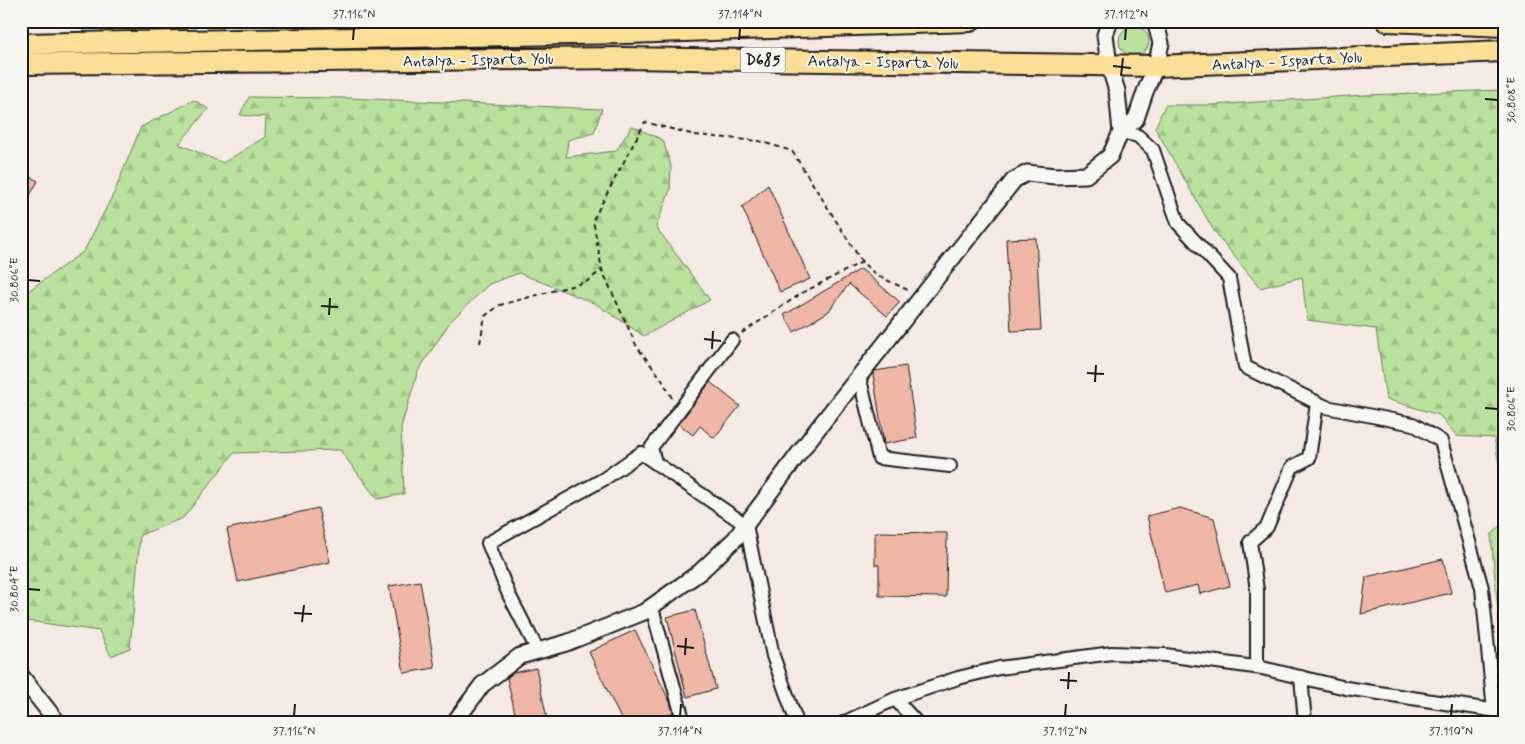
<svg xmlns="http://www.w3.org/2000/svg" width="1525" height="744" font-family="Mynerve,sans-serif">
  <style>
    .grass { fill: #b9e09c; stroke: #6a7e5c }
    .forest { fill: url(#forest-firs); stroke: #6a7e5c }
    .building { fill: #efb6a5; stroke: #1c1c1c }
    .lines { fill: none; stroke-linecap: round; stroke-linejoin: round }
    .minor-casing { stroke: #1c1c1c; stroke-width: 16 }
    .tertiary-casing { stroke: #1c1c1c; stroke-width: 19 }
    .trunk-casing { stroke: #1c1c1c; stroke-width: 24 }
    .path { stroke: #1c1c1c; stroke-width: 2; stroke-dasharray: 5 4; stroke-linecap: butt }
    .minor { stroke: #f6f6f2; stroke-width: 12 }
    .tertiary { stroke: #f6f6f2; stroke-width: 15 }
    .trunk { stroke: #fcde96; stroke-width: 20 }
    .ticks { fill: none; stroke: #1c1c1c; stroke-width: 2 }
    .labels { text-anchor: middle; stroke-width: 4; stroke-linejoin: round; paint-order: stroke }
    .shield { fill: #f6f6f2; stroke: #5d5d5c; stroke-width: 1 }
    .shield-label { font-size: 15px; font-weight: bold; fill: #1c1c1c }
    .street-label { font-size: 16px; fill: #1c1c1c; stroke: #f6f6f2 }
    .neatline { fill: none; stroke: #1c1c1c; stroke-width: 2 }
    .ticks-label { font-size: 12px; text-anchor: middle; fill: #1c1c1c }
  </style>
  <defs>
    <pattern id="forest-firs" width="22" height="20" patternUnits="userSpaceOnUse" patternTransform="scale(1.25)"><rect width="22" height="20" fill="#b9e09c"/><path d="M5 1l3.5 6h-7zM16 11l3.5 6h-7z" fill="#9ec086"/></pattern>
  </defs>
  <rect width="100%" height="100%" fill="#f5e9e3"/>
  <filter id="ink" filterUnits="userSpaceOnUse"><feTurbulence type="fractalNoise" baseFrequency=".02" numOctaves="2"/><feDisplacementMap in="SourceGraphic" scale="10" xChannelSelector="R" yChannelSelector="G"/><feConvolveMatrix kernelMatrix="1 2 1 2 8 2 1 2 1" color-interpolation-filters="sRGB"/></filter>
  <g filter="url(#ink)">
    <path class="grass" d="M1119 41a15 15 0 1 1 30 0a15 15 0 1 1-30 0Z"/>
    <path class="forest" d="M1504,90V489L1494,438L1457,436L1439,415L1386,399L1376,329L1307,320L1302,277L1260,288L1214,231L1155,128L1165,105H1212L1365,95Z
      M249,97L348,98L602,109L594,133L568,140L566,157L616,151L632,126L663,140L671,166L670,190L656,227L710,300L644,336L596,304L519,273L489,284L450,322L418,371L401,427L404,494L377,499L340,450L234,453L183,518L140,535L130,648L111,656L99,631L21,620V334L28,329L24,294L84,251L114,193L141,127L194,100L208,109L179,144L223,163L265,137L266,117L240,115Z
      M1504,523V678L1491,535Z"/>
    <path class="building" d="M21,172L38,181L21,211Z
      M768,185L810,279L780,292L742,207Z
      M1036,238L1041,330L1011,331L1006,239Z
      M861,269L900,302L887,316L849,284L828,312L794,332L784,315Z
      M906,366L917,438L884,444L873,374L875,371Z
      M710,382L740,406L714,438L700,426L693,435L679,424Z
      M318,508L330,562L238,582L227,529Z
      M1180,508L1214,518L1230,586L1200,594L1198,585L1165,593L1147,516Z
      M875,532L947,533L946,597L879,596V565H875Z
      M1443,559L1451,593L1361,614L1366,577Z
      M420,581L435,668L404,673L389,586Z
      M695,610L716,689L687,697L667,617Z
      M635,630L670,702L673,712L651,723H623L589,652Z
      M536,668L548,723H517L507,678L513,673Z"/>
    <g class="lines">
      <defs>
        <path id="minor" d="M104,21H133
          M461,21L482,36
          M1121,132L1138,136L1153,150L1178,223L1229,278L1245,367L1326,407L1413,424L1441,441L1482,588L1494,711
          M859,376L879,458L950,466
          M655,462L651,448L732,340
          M652,608L684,723
          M538,651L509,595L488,543L604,479L641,453L746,525L773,656L797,723
          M1257,667V590L1250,542L1267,527L1292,467L1309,458L1317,403
          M1301,677L1305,723
          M895,699L917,723
          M843,723L895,699L958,678L999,668L1112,653L1165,655L1262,668L1346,688L1504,712"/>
        <path id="tertiary" d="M1110,21L1105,35L1109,65L1117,91L1121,132L1136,119L1145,92L1156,66L1161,43L1155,21
          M21,676L58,723
          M454,723L482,685L520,656L566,643L644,612L700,572L735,539L815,432L1014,180L1027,173L1055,176L1086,175L1110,156L1121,132"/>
        <path id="trunk" d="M1387,21L1504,26
          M21,44L627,33L970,21
          M21,64L624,58L1156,66L1504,51"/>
      </defs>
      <use href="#minor" class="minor-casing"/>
      <use href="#tertiary" class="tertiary-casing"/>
      <use href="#trunk" class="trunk-casing"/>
      <path class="path" d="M742,333L802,293L862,262
        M480,343L485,316L500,305L586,282L602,270
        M672,398L661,378L637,347L602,270L593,220L645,122L695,135L759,141L792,151L862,262L876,275L910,291"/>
      <use href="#minor" class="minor"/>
      <use href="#tertiary" class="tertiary"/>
      <use href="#trunk" class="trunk"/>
    </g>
  </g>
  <path class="ticks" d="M353,40L354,28M739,40L740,28M1125,40L1126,28M1113,66L1131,68M1121,76L1123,58M1485,99L1498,100M28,280L40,281M321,306L338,307M329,315L330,298M704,339L721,341M712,349L713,331M1087,373L1104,374M1095,382L1096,365M1485,408L1498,409M28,589L40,590M294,613L312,614M302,622L304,605M677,646L694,648M685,655L686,638M1060,680L1077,681M1068,689L1069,672M294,716L295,704M680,716L681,704M1065,716L1066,704M1451,716L1452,704"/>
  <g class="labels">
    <rect class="shield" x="740.5" y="47.5" width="45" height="25" rx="4"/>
    <g class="shield-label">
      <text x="763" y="65">D685</text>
    </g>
    <g class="street-label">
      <text transform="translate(478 59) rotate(-1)" y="6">Antalya - Isparta Yolu</text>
      <text transform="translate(1287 60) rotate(-3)" y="6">Antalya - Isparta Yolu</text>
      <text transform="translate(883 61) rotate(1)" y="6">Antalya - Isparta Yolu</text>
    </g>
  </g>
  <rect width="1525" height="744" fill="none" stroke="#f6f6f2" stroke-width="55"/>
  <rect x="28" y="28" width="1470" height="688" class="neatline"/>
  <g class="ticks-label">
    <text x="354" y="18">37.116°N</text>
    <text x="740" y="18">37.114°N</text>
    <text x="1126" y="18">37.112°N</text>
    <text transform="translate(1511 100) rotate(-90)" y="4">30.808°E</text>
    <text transform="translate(14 280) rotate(-90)" y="4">30.806°E</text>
    <text transform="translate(1511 409) rotate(-90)" y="4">30.806°E</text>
    <text transform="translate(14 589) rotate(-90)" y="4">30.804°E</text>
    <text x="294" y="735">37.116°N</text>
    <text x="680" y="735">37.114°N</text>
    <text x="1065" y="735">37.112°N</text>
    <text x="1451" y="735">37.110°N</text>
  </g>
</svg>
